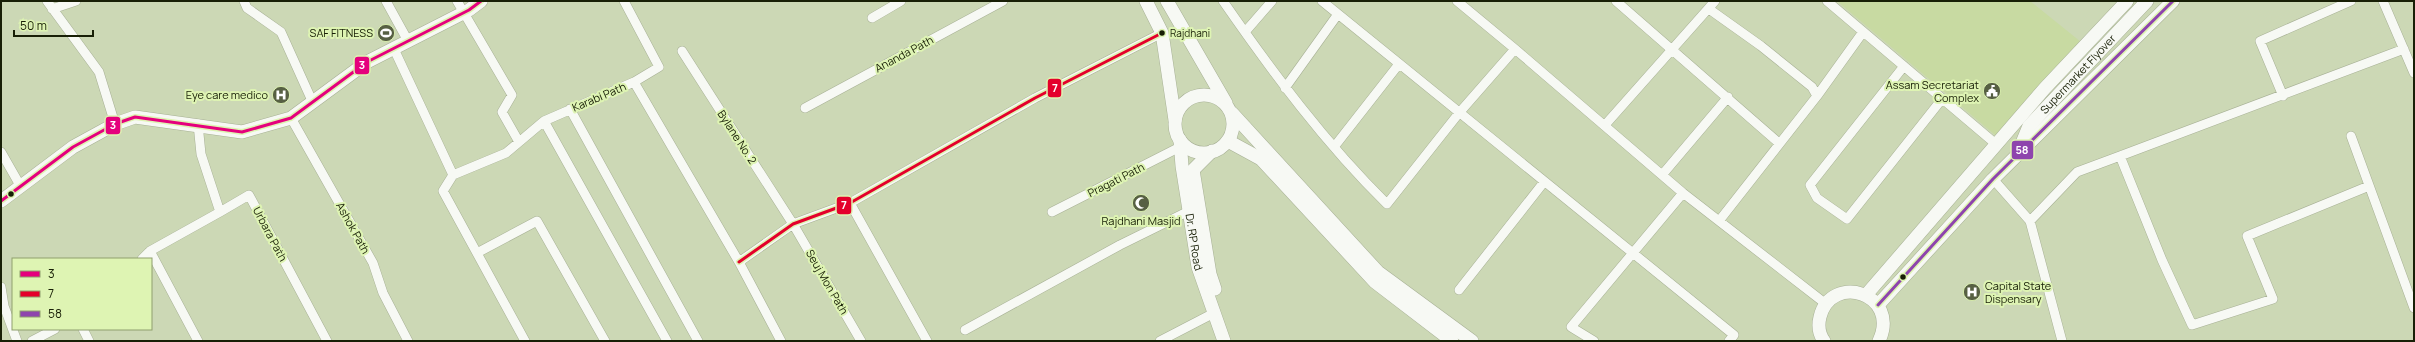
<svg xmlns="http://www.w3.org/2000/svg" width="2415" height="342" font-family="Manrope,sans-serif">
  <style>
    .built { fill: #c8daa2 }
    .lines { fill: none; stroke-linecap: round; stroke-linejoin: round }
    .street-casing { stroke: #a7b095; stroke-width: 10 }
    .secondary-casing { stroke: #a7b095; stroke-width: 14 }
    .street { stroke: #f7f9f4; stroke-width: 9 }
    .secondary { stroke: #f7f9f4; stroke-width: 13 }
    .bus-1-casing { stroke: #def4b3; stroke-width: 6 }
    .bus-2-casing { stroke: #def4b3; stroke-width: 6 }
    .bus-3-casing { stroke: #def4b3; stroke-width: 6 }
    .bus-1 { stroke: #e5007d; stroke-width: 3 }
    .bus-2 { stroke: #e4002b; stroke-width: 3 }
    .bus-3 { stroke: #8e44ad; stroke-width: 3 }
    .bus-dot { fill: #181f06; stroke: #def4b3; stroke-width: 1.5 }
    .labels { text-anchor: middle; stroke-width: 4; stroke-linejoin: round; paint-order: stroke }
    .bus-label { font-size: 10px; fill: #181f06; stroke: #def4b3; text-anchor: start }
    .poi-label { font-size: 11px; fill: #181f06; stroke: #def4b3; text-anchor: end }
    .street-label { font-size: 11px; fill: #181f06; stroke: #def4b3 }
    .line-badge { stroke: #def4b3; stroke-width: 1.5 }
    .badge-label { font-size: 11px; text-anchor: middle; font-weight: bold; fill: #fff }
  </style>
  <rect width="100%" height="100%" fill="#ccd8b5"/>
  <path class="built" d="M1837,1H2030L2081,42L2001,140Z"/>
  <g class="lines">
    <defs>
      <path id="street" d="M47,1L99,72L115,124
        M244,1L247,8L281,32L313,103
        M386,1L408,41
        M457,1L512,95L502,112L519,142
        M624,1L659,67L634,82
        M1223,1C1273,73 1325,143 1387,204L1459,113L1515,49L1683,193L1826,304
        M1322,1L1734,335L1729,341
        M1457,1L1515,49
        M1616,1L1779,143
        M1827,1L1997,145
        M2383,1L2414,73
        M52,9L76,1
        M1709,9L1761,46L1812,87L1817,96
        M872,18L901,1
        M1245,32L1272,1
        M394,49L453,175L443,191L525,341
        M682,51L793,224L861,341
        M1904,66L1810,185L1817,198L1847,219L1942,99
        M1285,88L1338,14
        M2283,96L2260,41L2351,1
        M805,108L1003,1
        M570,109L698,341
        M291,118L373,263L383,293L408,341
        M198,124L201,154L220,212L249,195L327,341
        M1605,125L1715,1
        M2351,136L2414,308
        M1334,147L1399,64
        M1,152L21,187
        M2120,156L2404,49
        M453,175L506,153L544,121
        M1662,175L1728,97
        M1993,179L2030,221L2077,172L2120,156L2162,260L2192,325L2273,299L2247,236L2369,186
        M850,203L927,341
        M1052,212L1180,147
        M1719,221L1817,96L1863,32
        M2030,221L2062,341
        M477,253L537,221L605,341
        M142,259L150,251
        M739,262L793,224L850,203L1035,98L1162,33
        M1,287L4,306L17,341
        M1459,290L1544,182
        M83,329L89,341
        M965,330L1120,245L1189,211
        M32,341L55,329
        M198,341L150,251L220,212
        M667,341L544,121L634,82L739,262L781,341
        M1160,341L1214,313
        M1594,341L1571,327L1683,193"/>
      <g id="secondary">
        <path d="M1146,1L1162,33L1175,120"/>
        <path d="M1167,1L1226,103"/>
        <circle cx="1204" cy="124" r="29"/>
        <path d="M1232,113L1378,272L1472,341"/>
        <path id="s1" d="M1180,140L1182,166L1198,267L1224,341"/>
        <path d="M1228,141L1261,159L1375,282L1452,341"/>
        <path id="s2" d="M2020,148L2029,126L2147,1"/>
        <path d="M1212,151L1193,170L1210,274L1215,289"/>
        <path d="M1,201L73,147L115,124L135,117L242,132L291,118L367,62L469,10L481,1"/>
        <path d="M1866,295L2045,88L2127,1"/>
        <path d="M1878,305L1993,179L2173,1"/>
        <path d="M1824,341C1819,334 1818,325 1820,317C1831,272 1901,293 1879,341"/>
      </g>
    </defs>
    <use href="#street" class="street-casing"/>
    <use href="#secondary" class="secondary-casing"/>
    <use href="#street" class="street"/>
    <use href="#secondary" class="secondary"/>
    <defs>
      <path id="bus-1" d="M1,201L73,147L115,124L135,117L242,132L291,118L367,62L469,10L481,1"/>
      <path id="bus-2" d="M739,262L793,224L850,203L1035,98L1162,33"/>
      <path id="bus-3" d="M1878,305L1993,179L2173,1"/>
    </defs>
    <use href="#bus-1" class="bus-1-casing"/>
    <use href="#bus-2" class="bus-2-casing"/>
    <use href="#bus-3" class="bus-3-casing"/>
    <use href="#bus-1" class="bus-1"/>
    <use href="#bus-2" class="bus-2"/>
    <use href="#bus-3" class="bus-3"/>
  </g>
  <defs>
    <symbol id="stadium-disc" viewBox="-11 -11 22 22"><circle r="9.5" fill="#576043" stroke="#def4b3"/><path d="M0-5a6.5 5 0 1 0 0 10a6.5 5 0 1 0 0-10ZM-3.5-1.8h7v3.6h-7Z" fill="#fff"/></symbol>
    <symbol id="civic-disc" viewBox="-11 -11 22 22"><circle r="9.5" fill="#576043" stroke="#def4b3"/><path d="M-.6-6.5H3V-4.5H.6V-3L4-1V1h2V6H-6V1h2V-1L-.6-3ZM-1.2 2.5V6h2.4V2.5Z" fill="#fff"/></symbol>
    <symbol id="hospital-disc" viewBox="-11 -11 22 22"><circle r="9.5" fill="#576043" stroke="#def4b3"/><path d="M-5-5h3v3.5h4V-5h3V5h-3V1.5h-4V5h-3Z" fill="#fff"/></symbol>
    <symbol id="mosque-disc" viewBox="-11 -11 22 22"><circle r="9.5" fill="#576043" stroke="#def4b3"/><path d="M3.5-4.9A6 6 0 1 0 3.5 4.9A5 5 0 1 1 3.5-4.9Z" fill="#fff"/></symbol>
  </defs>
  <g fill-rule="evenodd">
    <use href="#stadium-disc" x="376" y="23" width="20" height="20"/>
    <use href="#civic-disc" x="1982" y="81" width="20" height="20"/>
    <use href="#hospital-disc" x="271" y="85" width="20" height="20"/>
    <use href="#mosque-disc" x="1131" y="193" width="20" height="20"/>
    <use href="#hospital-disc" x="1962" y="282" width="20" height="20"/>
  </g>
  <g class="bus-dot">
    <circle cx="1162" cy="33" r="3.5"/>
    <circle cx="11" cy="194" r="3.5"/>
    <circle cx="1903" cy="277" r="3.5"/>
  </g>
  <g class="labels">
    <g class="bus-label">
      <text x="1170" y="37">Rajdhani</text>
    </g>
    <g class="poi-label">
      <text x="373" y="37">SAF FITNESS</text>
      <text x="1979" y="89">Assam Secretariat<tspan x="1979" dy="13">Complex</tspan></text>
      <text x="268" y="99">Eye care medico</text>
      <text x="1141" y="225" text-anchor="middle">Rajdhani Masjid</text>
      <text x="1985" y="290" text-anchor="start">Capital State<tspan x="1985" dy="13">Dispensary</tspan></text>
    </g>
    <g class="street-label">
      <text transform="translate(904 54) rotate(-28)" y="4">Ananda Path</text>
      <text dy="4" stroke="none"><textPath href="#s2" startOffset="95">Supermarket Flyover</textPath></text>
      <text transform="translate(599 97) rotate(-23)" y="4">Karabi Path</text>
      <text transform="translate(737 137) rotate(57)" y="4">Bylane No. 2</text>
      <text transform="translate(1116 180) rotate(-27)" y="4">Pragati Path</text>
      <text transform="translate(353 228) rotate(61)" y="4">Ashok Path</text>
      <text transform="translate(270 234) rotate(62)" y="4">Urbara Path</text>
      <text dy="4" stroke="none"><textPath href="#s1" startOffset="103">Dr. RP Road</textPath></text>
      <text transform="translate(827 282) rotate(60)" y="4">Seuj Mon Path</text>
    </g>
  </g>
  <g class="line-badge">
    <rect x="354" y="56" width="16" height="19" rx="4" fill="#e5007d"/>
    <rect x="1047" y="78" width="15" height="20" rx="4" fill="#e4002b"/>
    <rect x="105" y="116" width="16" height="19" rx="4" fill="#e5007d"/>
    <rect x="2011" y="140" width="23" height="20" rx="4" fill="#8e44ad"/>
    <rect x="836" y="196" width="16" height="19" rx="4" fill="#e4002b"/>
  </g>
  <g class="badge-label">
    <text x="362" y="69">3</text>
    <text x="1055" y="92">7</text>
    <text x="113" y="129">3</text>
    <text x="2022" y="154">58</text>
    <text x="844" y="209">7</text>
  </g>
  <rect width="2415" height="342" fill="none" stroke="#181f06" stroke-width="4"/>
  <rect x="12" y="258" width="140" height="72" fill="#def4b3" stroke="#8f9f6e"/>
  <rect x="20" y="271" width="20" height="6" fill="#e5007d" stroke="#8f9f6e"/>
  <text x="48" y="278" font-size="12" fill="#181f06">3</text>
  <rect x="20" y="291" width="20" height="6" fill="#e4002b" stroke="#8f9f6e"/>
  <text x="48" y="298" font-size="12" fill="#181f06">7</text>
  <rect x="20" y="311" width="20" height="6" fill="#8e44ad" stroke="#8f9f6e"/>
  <text x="48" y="318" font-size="12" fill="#181f06">58</text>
  <path d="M14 30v6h79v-6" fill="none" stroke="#181f06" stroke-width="2"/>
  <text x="20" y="30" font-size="12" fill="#181f06" stroke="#def4b3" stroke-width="3" paint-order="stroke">50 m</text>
</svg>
